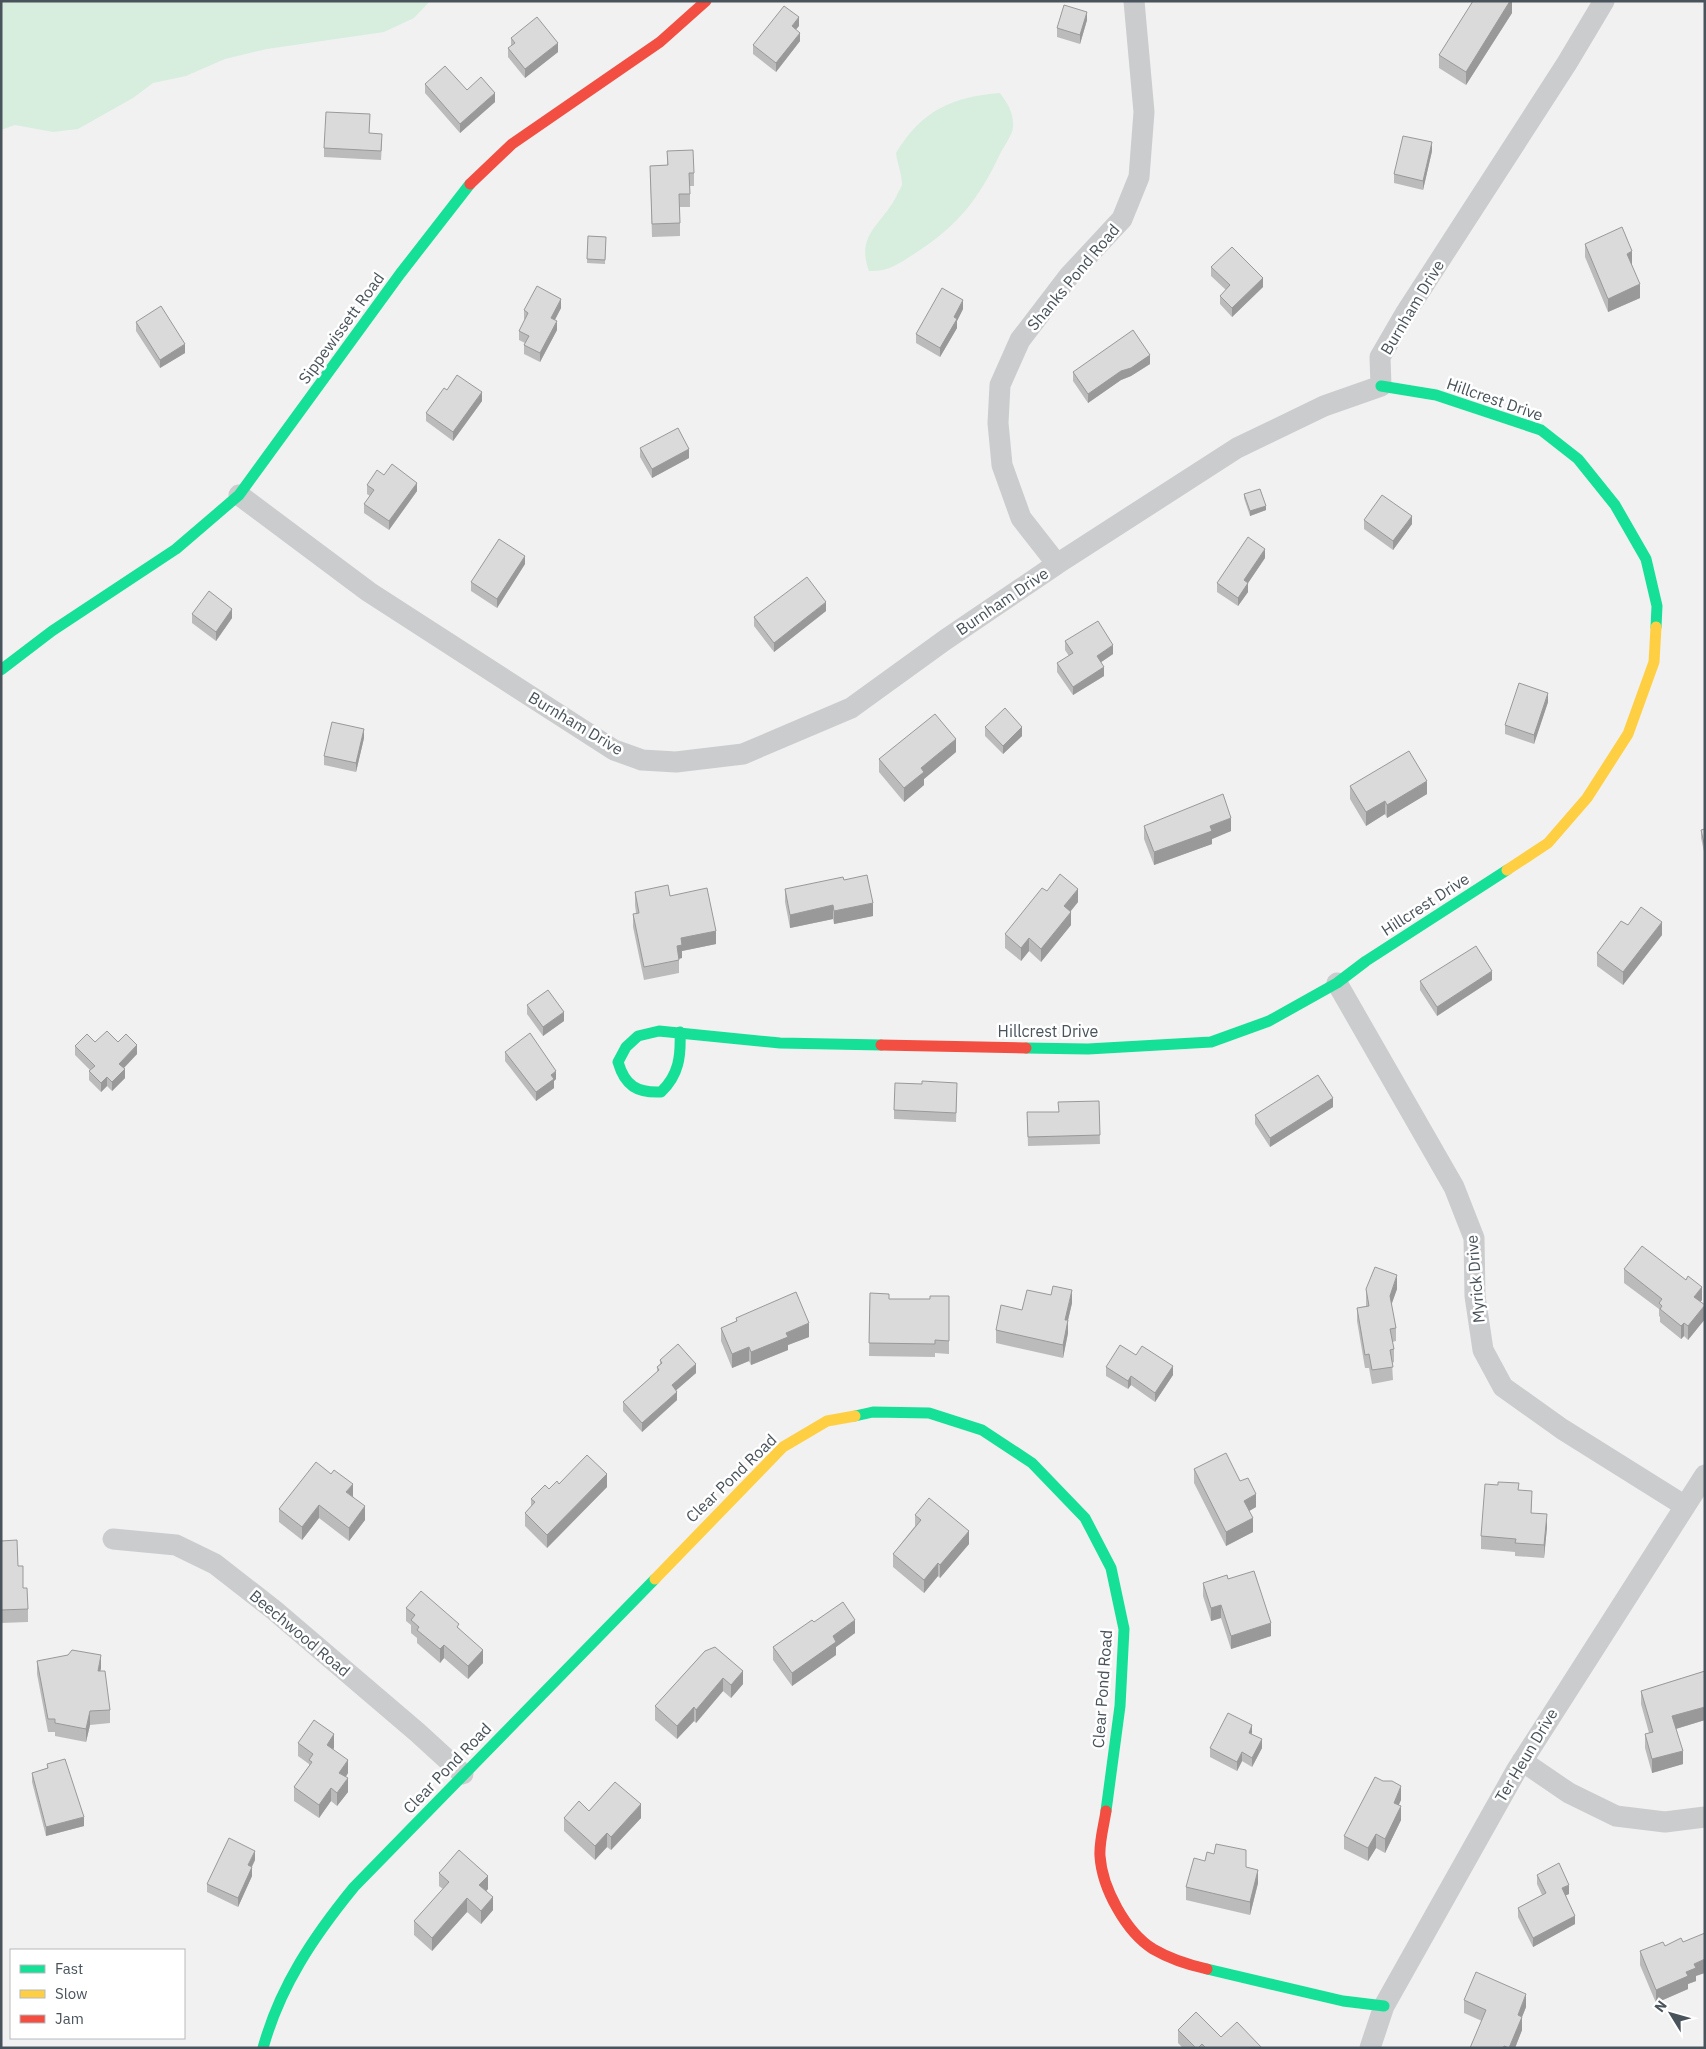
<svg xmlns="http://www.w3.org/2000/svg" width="1706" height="2049" font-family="'IBM Plex Sans',sans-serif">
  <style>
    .green { fill: #d7eedf }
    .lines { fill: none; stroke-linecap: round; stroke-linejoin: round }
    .street { stroke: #cbccce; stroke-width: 21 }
    .fast { stroke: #16e098; stroke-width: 11 }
    .slow { stroke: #ffcf43; stroke-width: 11 }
    .jam { stroke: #f24e42; stroke-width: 11 }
    .wall { fill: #bbbbbc }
    .shaded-wall { fill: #999 }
    .building { fill: #dadadb; stroke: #999 }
    .labels { text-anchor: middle; stroke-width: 5; stroke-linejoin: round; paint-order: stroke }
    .street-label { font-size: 16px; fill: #49535b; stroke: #fff }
  </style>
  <rect width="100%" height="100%" fill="#f1f1f1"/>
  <path class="green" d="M1,1H430L414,18L384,32L267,49L225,59L186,76L153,83L133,98L78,129L53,132L15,125L1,130Z
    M1000,93C1008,104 1014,113 1013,128C1012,135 1005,145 1001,152C979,199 958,226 914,254C898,264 888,272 869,271C855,234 883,224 897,195C898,192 902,187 902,184C902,175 897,162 896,153C922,110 952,97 1000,93Z"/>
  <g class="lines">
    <path class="street" d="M239,495L369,592L614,750L642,760L676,762L743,754L851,708L945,640L1057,564L1237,448L1324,406L1381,386L1380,357L1405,314L1567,63L1604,1
      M1057,564L1021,518L1002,465L998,423L1000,385L1020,340L1069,276L1122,219L1139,177L1144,112L1134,1
      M1337,983L1454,1187L1474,1238L1475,1296L1483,1350L1503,1387L1562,1429L1685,1506
      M113,1539L176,1545L215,1564L274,1610L417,1732L463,1774
      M1522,1761L1569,1793L1616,1816L1665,1822L1705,1817
      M1370,2048L1384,2006L1516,1771L1705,1475"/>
    <path class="fast" d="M1381,386L1436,395L1541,430L1578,459L1615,505L1646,559L1657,606L1656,627
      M1,670L52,631L176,549L239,495L400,274L470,184
      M680,1032C681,1056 679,1075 661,1092C637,1093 625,1086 618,1062L626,1047L638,1036L659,1031L780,1043L881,1045
      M1026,1048L1088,1049L1211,1042L1269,1021L1337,983L1366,961L1507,870
      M855,1416L873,1412L929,1413L982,1430L1032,1463L1085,1518L1111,1568L1124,1629L1120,1706L1106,1811
      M1207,1969L1343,2001L1384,2006
      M263,2048C280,1986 314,1936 354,1887L655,1579"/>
    <path class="slow" d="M1507,870L1548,843L1587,798L1628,734L1654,662L1656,627
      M655,1579L783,1447L827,1421L855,1416"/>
    <path class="jam" d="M470,184L512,144L660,42L706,1
      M881,1045L1026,1048
      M1106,1811C1104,1825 1099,1842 1100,1856C1102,1888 1126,1932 1153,1949C1170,1959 1189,1965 1207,1969"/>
  </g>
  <path class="wall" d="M1512,1V13L1466,85L1439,68V55Z
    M1087,20L1080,44L1057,37V28Z
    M799,26L796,29L800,41L776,72L753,54V45Z
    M511,38L558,52L525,78L508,57V48L511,46Z
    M425,84L467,90L495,102L460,133L425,93Z
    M382,143L381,160L324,157V148Z
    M667,151L694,173V186H690V207H680V236L652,237L650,166L667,165Z
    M1432,151L1423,190L1394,183V174Z
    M588,236L606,237L605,264L587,263Z
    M1585,244L1632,264V265L1640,298L1608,312L1585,257Z
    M1211,267L1263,287L1232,317L1220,304V296L1226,290L1211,276Z
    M561,308L555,320L557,330L540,362L524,354V345L525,343L519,340V331L525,320L524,319V310Z
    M963,309L957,321V328L940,357L916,343V334Z
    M136,322L185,353L160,368L136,331Z
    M1150,364L1131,376L1121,380L1088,403L1073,381V372Z
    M447,390L482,401L453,441L426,421V413Z
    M640,448L689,458L652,478L640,457Z
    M384,475L417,491L389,530L364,513V504L370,496L367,494V485Z
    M1244,494L1266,510L1250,516L1244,498Z
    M1364,520L1412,524L1393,550L1364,529Z
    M1265,558L1248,583V592L1238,606L1217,592V583Z
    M525,564L497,608L471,591V582Z
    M826,611L774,652L754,626V617Z
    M192,614L232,618L216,641L192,623Z
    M1065,641L1113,654L1101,662L1104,676L1073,695L1057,672V663L1069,656L1065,650Z
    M1548,702L1534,744L1505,734V725Z
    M985,727L1022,736L1003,754L985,736Z
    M364,738L356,772L324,765V756Z
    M956,752L924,779V785L904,802L879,772V759Z
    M1350,786L1427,794L1387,818L1385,814L1366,826L1350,799Z
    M1144,826L1231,831L1212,839V844L1154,865L1144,839Z
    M1705,829V856L1701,838V830Z
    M844,880L873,916L834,924L833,919L790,928L785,902V889Z
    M1047,891L1078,902L1071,911V925L1041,962L1029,951L1021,961L1005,948V934Z
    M635,892L670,896L716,944L682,951V958L679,959V973L644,980L633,927V914L636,913L635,905Z
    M1628,925L1662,935L1623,985L1597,966V953Z
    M1492,980L1437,1016L1420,990V981Z
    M527,1005L564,1021L543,1036L527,1014Z
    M95,1042H118L137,1054L124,1068L125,1078L112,1091L107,1086L101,1092L89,1080V1071L90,1070L75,1055V1046Z
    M505,1052L556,1079L554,1081V1088L536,1101L505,1061Z
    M922,1084L957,1092L956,1122L894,1119V1110Z
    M1099,1101L1100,1144L1028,1146L1027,1112H1058Z
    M1333,1107L1270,1147L1255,1124V1115Z
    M1624,1269L1702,1300L1700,1302L1705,1319L1688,1340L1684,1336L1681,1339L1660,1322V1317L1659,1316V1309L1624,1283Z
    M1366,1289H1397L1391,1304L1396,1328V1341L1392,1342L1394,1349V1362L1392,1363L1393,1380L1372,1384L1369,1368H1365L1357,1321V1308L1366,1306Z
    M870,1293L889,1299H930L949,1296V1354L935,1353V1357L869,1356Z
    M1072,1303L1068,1320V1333L1063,1358L996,1343V1330L1022,1310Z
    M736,1318L809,1337L788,1345V1350L751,1365L749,1361L732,1368L721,1341V1328L736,1321Z
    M1136,1355L1173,1375L1155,1402L1131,1385L1128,1389L1106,1376V1367Z
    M660,1360L696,1373L676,1390L677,1400L642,1432L623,1411V1402L657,1372V1367L660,1364Z
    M1194,1469L1240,1481L1256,1507L1249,1511L1253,1532L1226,1546L1194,1483Z
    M559,1484L607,1487L547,1548L525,1526V1513L531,1506V1499Z
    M1519,1490L1532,1504L1531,1513L1547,1527L1544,1558L1515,1556V1552L1481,1549V1536Z
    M353,1496L365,1520L349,1541L319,1518L302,1540L279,1522V1509Z
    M915,1515L969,1544L940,1578L938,1576L924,1593L893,1567V1554L915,1526Z
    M1,1541L18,1566L23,1588L28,1609V1622L1,1623Z
    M1228,1579L1271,1636L1231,1649L1221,1618L1211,1621L1203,1596V1583Z
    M406,1608L459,1628L483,1663L468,1679L444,1658L440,1663L417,1643V1638L411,1633V1625L406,1621Z
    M814,1622L855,1633L836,1647V1655L792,1686L773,1660V1647Z
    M705,1651L743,1684L731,1698L723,1691L696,1723L694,1721L677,1739L655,1720V1706Z
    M37,1661L101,1668L100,1671L110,1710V1723L90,1725L86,1742L55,1736V1732H48L37,1674Z
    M1705,1671V1720L1676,1729L1683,1764L1652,1773L1645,1748V1734L1649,1733L1641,1704V1691Z
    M1252,1734L1262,1748L1252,1767L1242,1761L1237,1771L1210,1757V1748Z
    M298,1743L334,1748L333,1749L348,1773L346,1777L348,1792L337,1806L331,1801L319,1818L294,1801V1787L309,1766V1764L298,1756Z
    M47,1764L84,1826L46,1836L32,1782V1773L47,1768Z
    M1401,1800L1398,1805L1401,1820L1385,1853L1376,1848L1368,1861L1344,1849V1836Z
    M589,1811L641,1818L611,1850L607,1847L595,1860L564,1831V1818Z
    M255,1860L252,1867V1876L238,1907L207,1892V1884Z
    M1205,1861L1246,1867L1258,1883L1250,1915L1186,1900V1887Z
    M439,1873L488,1889L486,1891L493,1910L481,1924L467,1912L432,1951L414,1935V1921L443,1889L439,1886Z
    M1537,1875L1569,1894L1566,1895L1575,1924L1533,1947L1518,1917V1908L1542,1895L1537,1884Z
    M1665,1946L1696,1976V1981L1688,1984V1989L1656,2003L1640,1965V1951Z
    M1464,2000L1526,2007L1522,2017V2030L1515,2048H1470L1482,2021L1464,2013Z
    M1178,2030L1262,2048H1183L1178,2043Z"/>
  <path class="shaded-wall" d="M1510,1H1512V13L1466,85V72Z
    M1087,12V20L1080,44V35Z
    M799,17V26L792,34V26Z
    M800,33V41L776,72V63Z
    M558,43V52L525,78V69Z
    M495,93V102L460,133V124Z
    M1432,142V151L1423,190V181Z
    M1632,251V264L1627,267V254Z
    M1263,278V287L1232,317V308Z
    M1640,284V298L1608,312V299Z
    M561,299V308L551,327V318Z
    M963,300V309L957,321V328L940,357V348L954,317Z
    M557,321V330L540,362V353Z
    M185,344V353L160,368V360Z
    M1150,355V364L1131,376L1121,380L1088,403V394L1121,371Z
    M482,392V401L453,441V432Z
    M689,449V458L652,478V469Z
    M417,483V491L389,530V521Z
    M1266,506V510L1250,516V511Z
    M1412,516V524L1393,550V541Z
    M1265,549V558L1244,589V580Z
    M525,556V564L497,608V599Z
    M1248,583V592L1238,606V598Z
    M826,602V611L774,652V643Z
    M232,609V618L216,641V632Z
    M1113,645V654L1097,665V656Z
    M1104,667V676L1073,695V687Z
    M1548,693V702L1534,744V735Z
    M1022,727V736L1003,754V746Z
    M364,729V738L356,772V763Z
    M956,739V752L924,779V785L904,802V788L921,768Z
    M1427,781V794L1387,818V805Z
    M1385,801V814L1366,826V812Z
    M1231,818V831L1212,839V844L1154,865V852L1210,826Z
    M1078,889V902L1064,919V906Z
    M873,903V916L834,924V911Z
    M833,905V919L790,928V915Z
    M1071,912V925L1041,962V949Z
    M1662,922V935L1623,985V972Z
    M716,931V944L682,951V958L677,959V946L681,938Z
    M1029,938V951L1021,961V948Z
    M1492,971V980L1437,1016V1007Z
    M564,1012V1021L543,1036V1027Z
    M137,1045V1054L119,1073V1064Z
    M125,1069V1078L112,1091V1082Z
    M556,1071V1079L554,1081V1088L536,1101V1092L551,1075Z
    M107,1077V1086L101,1092V1083Z
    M1333,1098V1107L1270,1147V1138Z
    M1397,1275V1289L1390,1309V1296Z
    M1702,1287V1300L1694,1310V1297Z
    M1072,1290V1303L1065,1333V1320Z
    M1705,1305V1319L1688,1340V1326Z
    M1068,1320V1333L1063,1358V1345Z
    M809,1323V1337L788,1345V1350L751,1365V1352L786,1333Z
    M1684,1323V1336L1681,1339V1326Z
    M749,1347V1361L732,1368V1354Z
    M696,1364V1373L672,1394V1385Z
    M1173,1366V1375L1155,1402V1393Z
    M1131,1376V1385L1128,1389V1381Z
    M677,1392V1400L642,1432V1423Z
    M607,1474V1487L547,1548V1535Z
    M353,1484V1497L346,1492Z
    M1256,1494V1507L1244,1514V1501Z
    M319,1505V1518L302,1540V1527Z
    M365,1506V1520L349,1541V1528Z
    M1547,1514V1527L1544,1558V1545Z
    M1253,1518V1532L1226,1546V1532Z
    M969,1531V1544L940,1578V1565Z
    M938,1563V1576L924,1593V1580Z
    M1221,1605V1618L1211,1621V1608Z
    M855,1620V1633L836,1647V1655L792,1686V1673L833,1636Z
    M1271,1623V1636L1231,1649V1636Z
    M444,1645V1658L440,1663V1649Z
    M483,1650V1663L468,1679V1666Z
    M101,1655V1668L98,1684V1671Z
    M743,1671V1684L731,1698V1685Z
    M723,1678V1691L696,1723V1710Z
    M694,1707V1721L677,1739V1726Z
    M1705,1707V1720L1672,1730V1716Z
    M90,1711V1725L86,1742V1729Z
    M1252,1725V1734L1249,1733Z
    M334,1734V1748L327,1758V1745Z
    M1262,1739V1748L1252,1767V1758Z
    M1683,1751V1764L1652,1773V1759Z
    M1242,1752V1761L1237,1771V1762Z
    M348,1760V1773L339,1786V1773Z
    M348,1778V1792L337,1806V1793Z
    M1401,1786V1800L1394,1816V1803Z
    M331,1788V1801L319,1818V1805Z
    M641,1804V1818L611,1850V1837Z
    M1401,1806V1820L1385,1853V1839Z
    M84,1817V1826L46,1836V1827Z
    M607,1833V1847L595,1860V1846Z
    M1376,1834V1848L1368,1861V1848Z
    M255,1851V1860L248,1874V1865Z
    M252,1867V1876L238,1907V1898Z
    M1258,1870V1883L1250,1915V1902Z
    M488,1876V1889L479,1898V1885Z
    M1569,1885V1894L1562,1897V1888Z
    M493,1897V1910L481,1924V1911Z
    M467,1898V1912L432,1951V1938Z
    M1575,1916V1924L1533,1947V1938Z
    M1705,1959V1973L1696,1976V1981L1688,1984V1989L1656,2003V1990L1686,1972L1694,1964Z
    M1526,1994V2007L1522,2017V2030L1515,2048H1509L1518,2015Z"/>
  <path class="building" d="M1473,1H1510L1466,72L1439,55Z
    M1064,5L1087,12L1080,35L1057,28Z
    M784,6L799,17L792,26L800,33L776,63L753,45Z
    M537,17L558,43L525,69L508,48L515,43L511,38Z
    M445,66L467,90L481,77L495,93L460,124L425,84Z
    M326,112L370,114L369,133L382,134L381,151L324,148Z
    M1403,136L1432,142L1423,181L1394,174Z
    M693,150L694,173H689L690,194H679L680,223L652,224L650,166L668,165L667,151Z
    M1622,227L1632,251L1627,254L1640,284L1608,299L1585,244Z
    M588,236L606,237L605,260L587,259Z
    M1232,247L1263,278L1232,308L1220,296L1230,285L1211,267Z
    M537,286L561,299L551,318L557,321L540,353L524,345L529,336L519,331L528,313L524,310Z
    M942,288L963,300L954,317L957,319L940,348L916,334Z
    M161,306L185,344L160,360L136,322Z
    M1133,330L1150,355L1131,368L1121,371L1088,394L1073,372Z
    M457,375L482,392L453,432L426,413L444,388L447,390Z
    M678,428L689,449L652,469L640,448Z
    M392,464L417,483L389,521L364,504L374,490L367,485L377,470L384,475Z
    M1260,489L1266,506L1250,511L1244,494Z
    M1382,495L1412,516L1393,541L1364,520Z
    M1248,537L1265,549L1244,580L1248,583L1238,598L1217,583Z
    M499,539L525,556L497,599L471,582Z
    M807,577L826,602L774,643L754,617Z
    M209,591L232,609L216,632L192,614Z
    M1098,621L1113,645L1097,656L1104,667L1073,687L1057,663L1073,653L1065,641Z
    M1519,683L1548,693L1534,735L1505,725Z
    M1005,708L1022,727L1003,746L985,727Z
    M935,714L956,739L921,768L924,772L904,788L879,759Z
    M332,722L364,729L356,763L324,756Z
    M1409,751L1427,781L1387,805L1385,801L1366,812L1350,786Z
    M1223,794L1231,818L1210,826L1212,831L1154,852L1144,826Z
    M1705,829V847L1701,830Z
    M1060,874L1078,889L1064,906L1071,912L1041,949L1029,938L1021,948L1005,934L1042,888L1047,891Z
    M867,875L873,903L834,911L833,905L790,915L785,889L843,877L844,880Z
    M668,885L670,896L707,888L716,931L681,938L682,945L677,946L679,960L644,967L633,914L639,913L635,892Z
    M1641,907L1662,922L1623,972L1597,953L1621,921L1628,925Z
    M1476,946L1492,971L1437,1007L1420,981Z
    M548,990L564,1012L543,1027L527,1005Z
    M107,1031L118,1042L126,1034L137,1045L119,1064L125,1069L112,1082L107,1077L101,1083L89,1071L95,1066L75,1046L87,1034L95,1042Z
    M530,1033L556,1071L551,1075L554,1079L536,1092L505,1052Z
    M1318,1075L1333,1098L1270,1138L1255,1115Z
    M922,1081L957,1083L956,1113L894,1110L895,1083L922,1084Z
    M1099,1101L1100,1135L1028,1137L1027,1112H1059L1058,1102Z
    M1642,1246L1686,1280L1688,1276L1702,1287L1694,1297L1705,1305L1688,1326L1684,1323L1681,1326L1660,1309L1662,1306L1659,1303L1662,1299L1624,1269Z
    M1375,1267L1397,1275L1390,1296L1396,1328L1390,1329L1394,1349L1390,1350L1393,1367L1372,1370L1369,1354L1365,1355L1357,1308L1369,1306L1366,1289Z
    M1053,1286L1072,1290L1065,1320H1068L1063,1345L996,1330L1001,1305L1022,1310L1027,1290L1051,1295Z
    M796,1292L809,1323L786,1333L788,1337L751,1352L749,1347L732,1354L721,1328L737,1321L736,1318Z
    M870,1293L889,1294V1299H930V1296H949V1341L935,1340V1344L869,1343Z
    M678,1344L696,1364L672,1385L677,1392L642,1423L623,1402L659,1370L657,1367L662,1363L660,1360Z
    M1120,1345L1136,1355L1142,1346L1173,1366L1155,1393L1131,1376L1128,1381L1106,1367Z
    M1226,1453L1240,1481L1248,1478L1256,1494L1244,1501L1253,1518L1226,1532L1194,1469Z
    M587,1455L607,1474L547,1535L525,1513L535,1502L531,1499L545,1485L549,1489L557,1481L559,1484Z
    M316,1462L331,1474L334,1470L353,1484L346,1492L365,1506L349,1528L319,1505L302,1527L279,1509Z
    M1498,1482L1519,1483L1518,1490L1532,1491L1531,1513L1547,1514L1544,1545L1515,1543L1516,1539L1481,1536L1485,1484L1498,1485Z
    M929,1498L969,1531L940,1565L938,1563L924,1580L893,1554L921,1520L915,1515Z
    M17,1540L18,1566H23V1588H27L28,1609L1,1610V1541Z
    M1254,1571L1271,1623L1231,1636L1221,1605L1211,1608L1203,1583L1227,1575L1228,1579Z
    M421,1591L459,1624L457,1627L483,1650L468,1666L444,1645L440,1649L417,1630L419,1627L411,1620L415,1615L406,1608Z
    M843,1602L855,1620L833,1636L836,1642L792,1673L773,1647L812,1620L814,1622Z
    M715,1647L743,1671L731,1685L723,1678L696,1710L694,1707L677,1726L655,1706L705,1651Z
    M72,1650L101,1655L98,1671H105L110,1710L90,1711L86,1729L55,1723V1719H48L37,1661L68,1655Z
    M1705,1671V1707L1672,1716L1683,1751L1652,1759L1645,1734L1653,1732L1641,1691Z
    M1228,1713L1252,1725L1249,1733L1262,1739L1252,1758L1242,1752L1237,1762L1210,1748Z
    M314,1720L334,1734L327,1745L348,1760L339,1773L348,1778L337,1793L331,1788L319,1805L294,1787L312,1762L309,1760L313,1754L298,1743Z
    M65,1759L84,1817L46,1827L32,1773L48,1768L47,1764Z
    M1375,1777L1383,1781H1392L1401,1786L1394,1803L1401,1806L1385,1839L1376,1834L1368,1848L1344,1836Z
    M615,1782L641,1804L611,1837L607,1833L595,1846L564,1818L579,1801L589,1811Z
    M229,1838L255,1851L248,1865L252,1867L238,1898L207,1884Z
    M1216,1844L1246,1850V1867L1258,1870L1250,1902L1186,1887L1194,1858L1205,1861L1207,1852L1214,1854Z
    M459,1850L488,1876L479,1885L493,1897L481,1911L467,1898L432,1938L414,1921L449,1882L439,1873Z
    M1559,1863L1569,1885L1562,1888L1575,1916L1533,1938L1518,1908L1546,1893L1537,1875Z
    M1705,1933V1959L1694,1964L1696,1968L1686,1972L1688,1976L1656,1990L1640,1951L1663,1942L1665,1946L1681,1938L1683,1942Z
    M1476,1972L1526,1994L1518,2015L1522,2017L1509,2048L1504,2046L1503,2048H1470L1486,2010L1464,2000Z
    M1196,2012L1221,2037L1237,2022L1262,2048H1206L1202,2044L1198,2048H1196L1178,2030Z"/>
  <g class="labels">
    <g class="street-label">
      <text transform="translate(1073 277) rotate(-50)" y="6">Shanks Pond Road</text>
      <text transform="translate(1412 307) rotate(-59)" y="6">Burnham Drive</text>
      <text transform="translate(341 328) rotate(-54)" y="6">Sippewissett Road</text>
      <text transform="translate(1495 399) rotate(19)" y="6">Hillcrest Drive</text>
      <text transform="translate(1002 601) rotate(-34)" y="6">Burnham Drive</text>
      <text transform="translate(576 723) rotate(31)" y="6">Burnham Drive</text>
      <text transform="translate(1425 904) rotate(-33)" y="6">Hillcrest Drive</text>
      <text x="1048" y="1037">Hillcrest Drive</text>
      <text transform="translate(1475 1279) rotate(-95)" y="6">Myrick Drive</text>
      <text transform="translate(731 1478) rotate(-44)" y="6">Clear Pond Road</text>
      <text transform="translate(300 1633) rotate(40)" y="6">Beechwood Road</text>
      <text transform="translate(1102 1689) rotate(-86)" y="6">Clear Pond Road</text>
      <text transform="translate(1526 1755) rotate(-59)" y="6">Ter Heun Drive</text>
      <text transform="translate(447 1768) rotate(-46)" y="6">Clear Pond Road</text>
    </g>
  </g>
  <rect width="1706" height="2049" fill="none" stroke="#49535b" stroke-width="5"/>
  <rect x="10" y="1949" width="175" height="90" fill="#ffffff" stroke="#b6babd"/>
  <rect x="20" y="1965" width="25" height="8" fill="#16e098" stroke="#b6babd"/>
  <text x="55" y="1974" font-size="15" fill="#49535b">Fast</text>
  <rect x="20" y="1990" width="25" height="8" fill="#ffcf43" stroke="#b6babd"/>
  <text x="55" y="1999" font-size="15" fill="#49535b">Slow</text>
  <rect x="20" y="2015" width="25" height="8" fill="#f24e42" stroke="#b6babd"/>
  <text x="55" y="2024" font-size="15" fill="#49535b">Jam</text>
  <g transform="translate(1671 2014) rotate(307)" stroke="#ffffff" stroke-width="4" paint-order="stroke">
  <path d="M0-4L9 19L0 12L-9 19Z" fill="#49535b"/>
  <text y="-8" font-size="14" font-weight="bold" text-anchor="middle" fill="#49535b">N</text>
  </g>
</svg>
